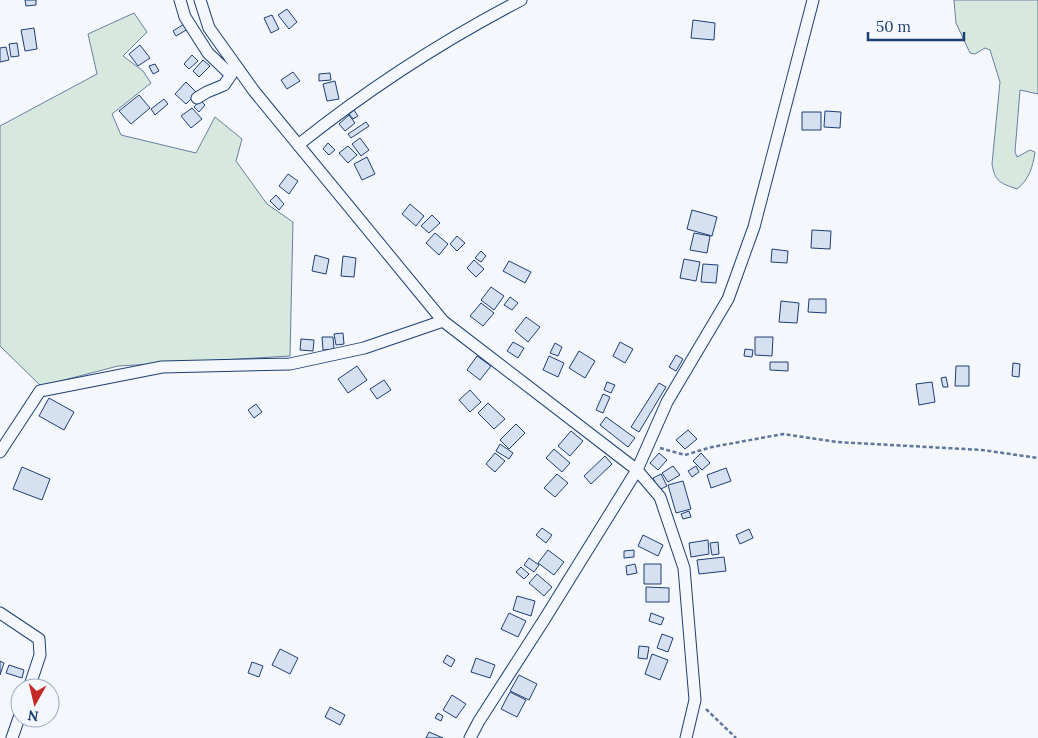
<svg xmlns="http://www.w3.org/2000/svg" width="1038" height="738" font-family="Lora,serif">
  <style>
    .green { fill: #d7e8df; stroke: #687fa3 }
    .building { fill: #d5e0f0; stroke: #1d3f73 }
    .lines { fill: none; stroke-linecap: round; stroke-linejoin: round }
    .minor-casing { stroke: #1d3f73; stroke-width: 13 }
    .path { stroke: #5e769c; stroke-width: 2.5; stroke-dasharray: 4 2.5; stroke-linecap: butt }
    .minor { stroke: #f4f7fb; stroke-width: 11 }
  </style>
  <rect width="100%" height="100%" fill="#f4f7fb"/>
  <path class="green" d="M954,0H1038V94L1020,90L1015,152L1017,157L1030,150L1035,152C1033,166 1029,180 1017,189C1000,183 995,182 992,164L1000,82L990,50L985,48L975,54L970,53L956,23Z
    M134,13L147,32L123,56L143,71L151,83L112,114L121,135L196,153L215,117L242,139L236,161L267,204L293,222L290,356L118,366L41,386L0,346V126L97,74L88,34Z"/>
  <path class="building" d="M25,0H36V5L26,6Z
    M287,9L297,22L289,29L278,15Z
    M272,15L279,29L271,33L264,18Z
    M693,20L715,23L714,40L691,38Z
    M184,24L188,29L176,36L173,31Z
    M34,28L37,49L25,51L21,30Z
    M17,43L19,56L11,57L9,44Z
    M140,45L150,58L138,66L129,54Z
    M6,47L9,60L0,62V48Z
    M192,55L198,61L189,69L184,64Z
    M203,60L210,66L199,77L193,71Z
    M155,64L159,71L153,74L149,66Z
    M293,72L300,81L287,89L281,80Z
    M330,73L331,80L319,81V74Z
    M335,81L339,99L327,101L323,84Z
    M186,82L197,93L186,104L175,94Z
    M139,95L150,108L131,124L119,111Z
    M164,99L168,104L155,115L151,109Z
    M200,100L205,105L199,112L194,107Z
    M192,108L202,119L191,128L181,116Z
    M354,110L358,116L353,119L349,114Z
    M825,111L841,112L840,128L824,127Z
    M802,112H821V130H802Z
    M349,115L355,123L345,131L339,124Z
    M366,122L369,126L351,138L348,134Z
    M360,138L369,150L361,156L352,144Z
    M328,143L335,150L329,155L323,149Z
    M348,146L357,155L348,163L339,153Z
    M367,157L375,174L362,180L354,164Z
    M288,174L298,181L289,194L279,186Z
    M276,195L284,204L279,210L270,201Z
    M410,204L424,216L416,226L402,214Z
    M692,210L717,217L712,236L687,229Z
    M432,215L440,223L429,233L421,226Z
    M812,230L831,231L830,249L811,248Z
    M435,233L448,244L439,255L426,243Z
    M694,233L710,236L707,253L690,250Z
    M457,236L465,243L457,251L450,244Z
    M772,249L788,251L787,263L771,262Z
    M481,251L486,256L481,262L475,258Z
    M315,255L329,259L326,274L312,271Z
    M343,256L356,258L354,277L341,276Z
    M684,259L700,262L696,281L680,278Z
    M474,260L484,269L476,277L467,268Z
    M509,261L531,272L525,283L503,271Z
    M703,264L718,265L716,283L701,282Z
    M491,287L504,296L494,310L481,300Z
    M510,297L518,303L512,310L504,305Z
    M809,299H826V313L808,312Z
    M781,301L799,303L797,323L779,322Z
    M481,303L494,313L483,326L470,316Z
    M526,317L540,327L528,342L515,331Z
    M343,333L344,344L336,345L334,334Z
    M322,337H333L334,349L323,350Z
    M755,337H773L772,356L755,355Z
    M301,339L314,340L313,351L300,350Z
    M513,342L524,348L518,358L507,351Z
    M620,342L633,349L625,363L613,356Z
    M555,343L562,347L558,356L550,353Z
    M745,349L753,350L752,357L744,356Z
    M579,351L595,361L585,378L569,368Z
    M676,355L683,359L676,371L669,367Z
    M477,356L491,366L480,380L467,370Z
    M549,356L564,363L558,377L543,370Z
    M770,362H788V371L770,370Z
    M1013,363L1020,364L1019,377L1012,376Z
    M357,366L367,380L348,393L338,379Z
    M956,366H969V386H955Z
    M946,377L948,387H943L941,378Z
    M384,380L391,390L377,399L370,389Z
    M607,382L615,385L611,393L604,390Z
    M932,382L935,402L919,405L916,384Z
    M659,383L666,387L639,432L631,427Z
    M470,390L481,402L470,412L459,400Z
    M603,394L610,397L603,413L596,410Z
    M49,398L74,412L64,430L39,416Z
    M488,403L505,419L494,429L478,413Z
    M256,404L262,412L254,418L248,410Z
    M606,417L635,438L628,447L600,425Z
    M516,424L525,433L509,449L500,440Z
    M688,430L697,439L685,449L676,440Z
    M571,431L583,441L570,456L558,446Z
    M500,444L513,453L509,459L496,451Z
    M554,449L570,463L562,472L546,458Z
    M495,453L505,461L495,472L486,464Z
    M659,453L667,460L658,470L650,463Z
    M701,453L710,463L702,470L693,461Z
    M605,456L612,464L591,484L584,476Z
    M673,466L680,475L668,482L662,473Z
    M696,466L699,472L692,477L688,471Z
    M22,467L50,479L42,500L13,489Z
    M726,468L731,481L711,488L707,475Z
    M557,474L568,483L555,497L544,488Z
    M661,474L667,486L659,490L653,478Z
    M683,481L691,509L676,513L668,485Z
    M689,511L691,517L683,519L681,514Z
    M542,528L552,535L546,543L536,535Z
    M749,529L753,538L740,544L736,535Z
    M643,535L663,545L658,556L638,546Z
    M708,540L709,554L691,557L689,543Z
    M718,542L719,554L712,555L710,543Z
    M548,550L564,562L554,575L538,563Z
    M634,550V557L624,558V551Z
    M724,557L726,571L699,574L697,560Z
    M529,558L539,565L534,572L524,565Z
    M635,564L637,573L627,575L626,566Z
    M644,564H661V584H644Z
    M521,567L529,574L524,579L516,572Z
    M537,574L552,587L544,596L529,583Z
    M646,587L669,588V602H646Z
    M517,596L535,601L531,616L513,610Z
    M509,613L526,621L518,637L501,629Z
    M651,613L664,618L661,625L649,621Z
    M662,634L673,638L668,652L657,648Z
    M639,646L649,647L647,659L638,658Z
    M280,649L298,658L290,674L272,665Z
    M652,654L668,660L660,680L645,674Z
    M447,655L455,660L451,667L443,662Z
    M476,658L495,665L490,678L471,672Z
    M0,661L4,663L0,675Z
    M252,662L263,666L259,677L248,673Z
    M9,665L24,670L22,678L6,673Z
    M519,675L537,684L529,700L510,691Z
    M510,692L526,700L517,717L501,709Z
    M452,695L466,704L456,718L443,710Z
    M330,707L345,715L340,725L325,717Z
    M438,713L443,716L441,721L435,718Z
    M429,732L443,738H426Z"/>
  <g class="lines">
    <defs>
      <path id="minor" d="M180,0L185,17L208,53L231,75L224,85L207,92L197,98
        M200,0L209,28L254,91L443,321L637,470L660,497L684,568L695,700L686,738
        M298,145C367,90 442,41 521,0
        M0,452L40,391L162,367L290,364L364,348L443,321
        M0,613L39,639L40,655L29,688
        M12,738L20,715
        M470,738L479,721L544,620L637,470L667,402L728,299L754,227L813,0"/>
    </defs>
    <use href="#minor" class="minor-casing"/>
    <path class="path" d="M660,448L685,455L712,447L783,434L837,442L982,450L1038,458
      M706,709L736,738"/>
    <use href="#minor" class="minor"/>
  </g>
  <g transform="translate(35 703) rotate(188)"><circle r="24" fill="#f4f7fb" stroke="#9eadc5"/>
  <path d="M0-4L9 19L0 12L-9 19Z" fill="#c62828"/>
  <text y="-8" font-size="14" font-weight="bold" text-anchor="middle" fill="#1d3f73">N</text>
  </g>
  <path d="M868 32v8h96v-8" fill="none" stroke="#1d3f73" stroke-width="2.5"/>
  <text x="876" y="32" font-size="15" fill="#1d3f73" stroke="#f4f7fb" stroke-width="4" paint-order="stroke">50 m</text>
</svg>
